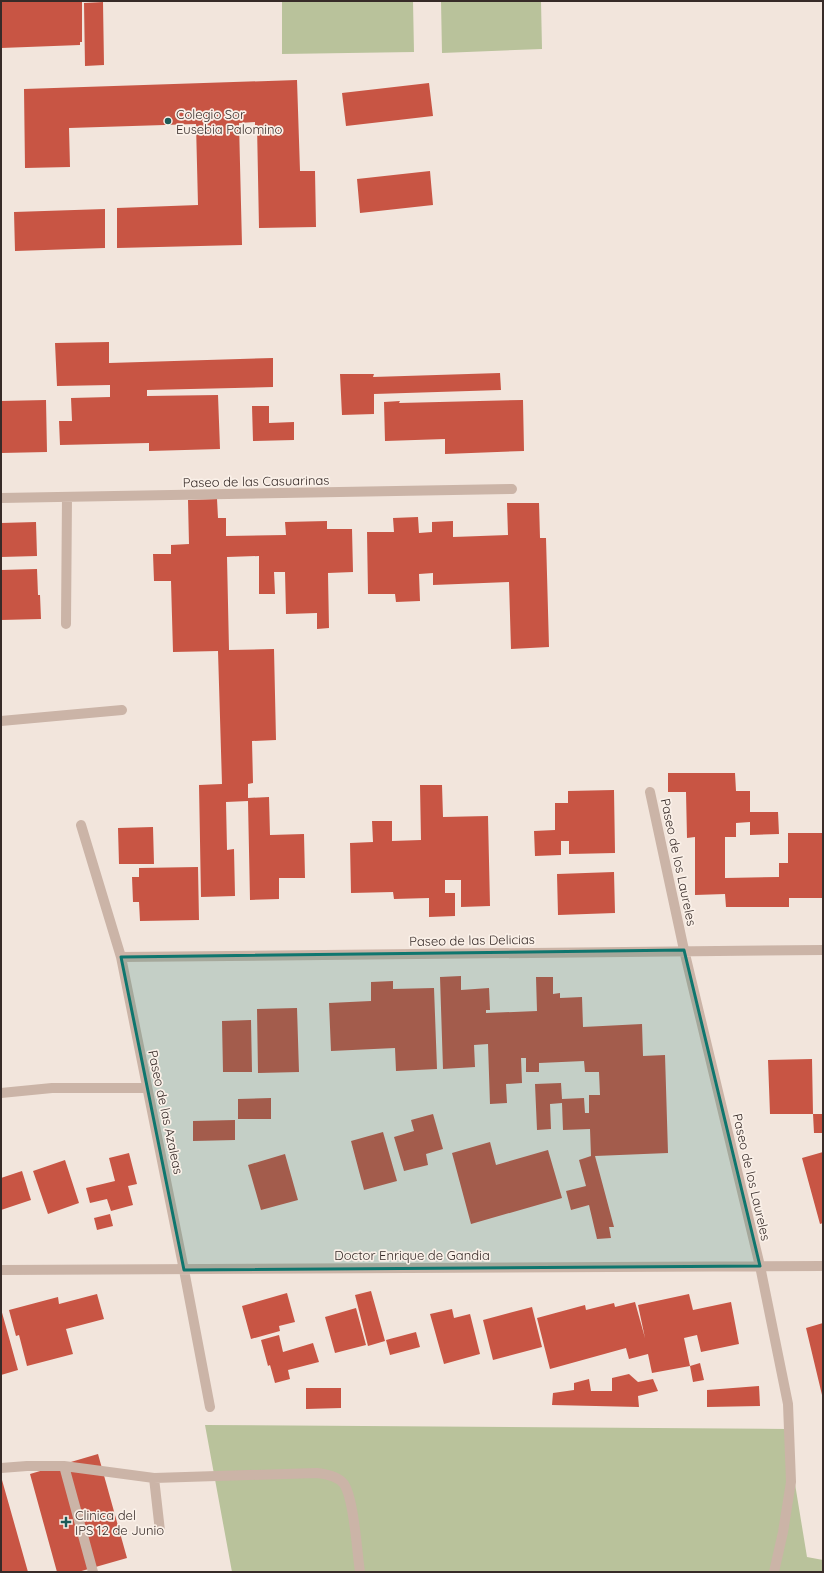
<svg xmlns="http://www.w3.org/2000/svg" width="824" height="1573" font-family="Quicksand,sans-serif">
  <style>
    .green { fill: #b9c29b }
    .building { fill: #c85544 }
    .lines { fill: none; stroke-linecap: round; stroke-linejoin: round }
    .minor { stroke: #cbb4a7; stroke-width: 10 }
    .marked { fill: #0f766e; fill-opacity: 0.2; stroke: #0f766e; stroke-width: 3; stroke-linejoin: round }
    .poi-dot { fill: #1d5a57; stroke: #faf0e8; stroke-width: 1.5 }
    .labels { text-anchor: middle; stroke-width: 3.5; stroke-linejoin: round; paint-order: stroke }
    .poi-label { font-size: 13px; fill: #372b28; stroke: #faf0e8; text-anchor: start }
    .street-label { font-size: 13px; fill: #372b28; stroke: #faf0e8 }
  </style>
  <rect width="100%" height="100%" fill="#f2e5dc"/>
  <path class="green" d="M282,1H413L414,52L282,54Z
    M441,1H541L542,49L442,53Z
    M205,1425L786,1429L807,1557L823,1560V1572H232Z"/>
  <path class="building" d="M1,1H82V42H80V45L1,48Z
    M103,2L104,65L85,66L84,3Z
    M297,80L300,171H315L316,227L259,228L257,125H255V122L239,123L242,245L117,248V208L198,205L196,124L69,128L70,167L25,168L24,89Z
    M429,83L433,116L346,126L342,93Z
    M430,171L433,205L360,213L357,179Z
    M105,209V248L15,251L14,212Z
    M109,342V363L273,358V387L147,390V396L218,395L220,449L149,451V443L60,445L59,421H72L71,398L110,397V385L57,386L55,343Z
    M500,373L501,390L374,394V414L342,415L340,374H374L373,377Z
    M46,400L47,452L1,453V401Z
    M523,400L524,451L445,454V439L385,441L384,402L400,401L399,403Z
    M252,406H269V423L294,422V440L253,441Z
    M217,499L218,518H226V536L286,535L285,522L327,521V529H352L353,572L328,573L329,628L317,629V613L286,614L285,572H274L275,594H259V556L227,557L229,650L274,649L276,740L252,741L253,783L248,784V798L269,797L270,835L304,834L305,878H279V899L250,900L248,801L226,802L227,850L234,849L235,896L201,897L199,785L222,784L218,651L173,652L171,581H154L153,554H171V545L189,544L188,500Z
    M507,503H539L540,538H546L549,647L511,649L509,582L433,585V573L419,574L420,601L396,602L395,594H368L367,532H394L393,518L418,517L419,533L432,532V522L453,521V537L508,535Z
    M36,522L37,556L1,557V523Z
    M37,569L38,595H40L41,619L1,620V570Z
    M668,773H735L736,791H750V812H778L779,834L750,835V822L736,823V837H725V878L779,877V863H788V833H823V898H789V907H726L725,894L695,895V837L687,838L686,792H668Z
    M420,785H442L443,817L488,816L490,906L461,907V880H445V893H455V916L429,917V898L394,899L393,892L351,893L350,843L373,842L372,821H392V841L421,840Z
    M614,790L615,853L569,854V841H561V855L535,856L534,831L555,830V803H568V791Z
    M153,827L154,864H119L118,828Z
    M198,867L199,920L140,921L139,902H133L132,877H139V868Z
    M614,872L615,913L558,915L557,874Z
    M461,976V990L489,988L490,1010H486V1013L537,1011L536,977H553V994L560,993V998L582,997L583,1027L642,1024L643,1056L665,1055L668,1153L595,1156L614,1227H609L611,1238L597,1239L589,1205L571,1210L566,1191L586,1186L579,1160L591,1156L590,1129L563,1130L562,1103L550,1104L551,1129L537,1130L535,1084L561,1083L562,1099L584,1098L585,1113H589V1095H600L599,1072H585L584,1061L539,1063V1072H526V1058H521L522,1083L506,1084L507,1103L490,1104L488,1044L474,1045L475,1067L443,1069L440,977Z
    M393,981V989L434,988L437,1069L396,1071L395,1048L331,1051L329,1003L371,1001V982Z
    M297,1008L299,1072L258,1073L257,1009Z
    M251,1020L252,1072H223L222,1021Z
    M812,1059L813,1114H770L768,1060Z
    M271,1098V1119H238V1099Z
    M433,1114L443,1149L426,1154L428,1165L404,1171L394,1137L414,1131L411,1120Z
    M813,1114H823V1133H814Z
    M235,1120V1140L193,1141V1121Z
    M383,1132L397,1181L364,1190L351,1141Z
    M490,1142L496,1165L548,1150L562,1198L471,1224L452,1153Z
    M823,1152V1223L820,1224L802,1158Z
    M129,1153L137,1184L128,1186L133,1205L111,1211L107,1199L90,1203L86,1188L115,1181L109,1158Z
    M285,1154L298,1200L261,1210L248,1165Z
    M65,1160L79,1203L48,1214L33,1171Z
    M22,1171L31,1200L1,1210V1178Z
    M110,1214L113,1226L97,1230L94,1218Z
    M371,1291L385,1341L368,1346L355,1295Z
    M287,1293L295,1322L279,1326L280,1331L251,1339L242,1306Z
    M97,1294L104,1319L66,1329L73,1354L27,1366L19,1335L16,1336L9,1310L58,1297L59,1304Z
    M689,1294L693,1310L731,1302L739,1344L701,1352L697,1335L684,1338L690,1366L700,1363L704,1380L693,1382L690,1366L652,1373L648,1354L629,1359L626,1348L550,1369L537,1318L585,1305L586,1310L614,1303L615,1307L635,1302L645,1338L638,1305Z
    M532,1307L542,1347L493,1360L483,1320Z
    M356,1308L366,1345L335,1353L325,1317Z
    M1,1309L18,1370L1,1375Z
    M452,1309L454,1318L470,1314L480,1354L444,1364L430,1314Z
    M823,1323V1395H822L806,1328Z
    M416,1332L420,1347L390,1355L386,1340Z
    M279,1335L283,1352L313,1343L319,1362L288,1370L290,1379L275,1383L270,1365L268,1366L261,1340Z
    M629,1374L638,1382L653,1379L658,1391L638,1396L639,1407L552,1405L553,1393L574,1390V1383L589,1379L591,1391H612V1378Z
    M759,1386L760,1406L707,1407V1390Z
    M306,1388H341V1408L306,1409Z
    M98,1454L127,1558L78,1572H57L30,1474Z
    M1,1480H2L28,1572H1Z"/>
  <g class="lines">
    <path class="minor" d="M1,498L512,489
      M66,624L67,497
      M1,721L122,710
      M650,792L684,950L760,1266L788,1404L791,1482L783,1532L774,1572
      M81,825L121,957L184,1270L210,1407
      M121,957L823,950
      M1,1093L52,1088H147
      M1,1270L823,1266
      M64,1466L93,1572
      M1,1468L27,1466H64L154,1478L317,1473C326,1474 338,1476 344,1484C354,1499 357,1552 360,1572
      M154,1478L160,1531"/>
  </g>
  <path class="marked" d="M684,950L760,1266L184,1270L121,957Z"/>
  <g class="poi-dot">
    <circle cx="168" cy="121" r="4"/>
    <path d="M64 1516h4v4h4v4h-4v4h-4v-4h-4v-4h4z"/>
  </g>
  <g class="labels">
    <g class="poi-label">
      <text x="176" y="119">Colegio Sor<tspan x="176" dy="15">Eusebia Palomino</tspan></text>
      <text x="75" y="1520">Clinica del<tspan x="75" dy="15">IPS 12 de Junio</tspan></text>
    </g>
    <g class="street-label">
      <text transform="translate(256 481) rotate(-1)" y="5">Paseo de las Casuarinas</text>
      <text transform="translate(679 862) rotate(78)" y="5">Paseo de los Laureles</text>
      <text transform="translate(472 940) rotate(-1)" y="5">Paseo de las Delicias</text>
      <text transform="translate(166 1112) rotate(78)" y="5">Paseo de las Azaleas</text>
      <text transform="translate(752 1177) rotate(77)" y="5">Paseo de los Laureles</text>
      <text x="412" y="1260">Doctor Enrique de Gandia</text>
    </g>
  </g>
  <rect width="824" height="1573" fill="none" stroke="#372b28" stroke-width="4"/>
</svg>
